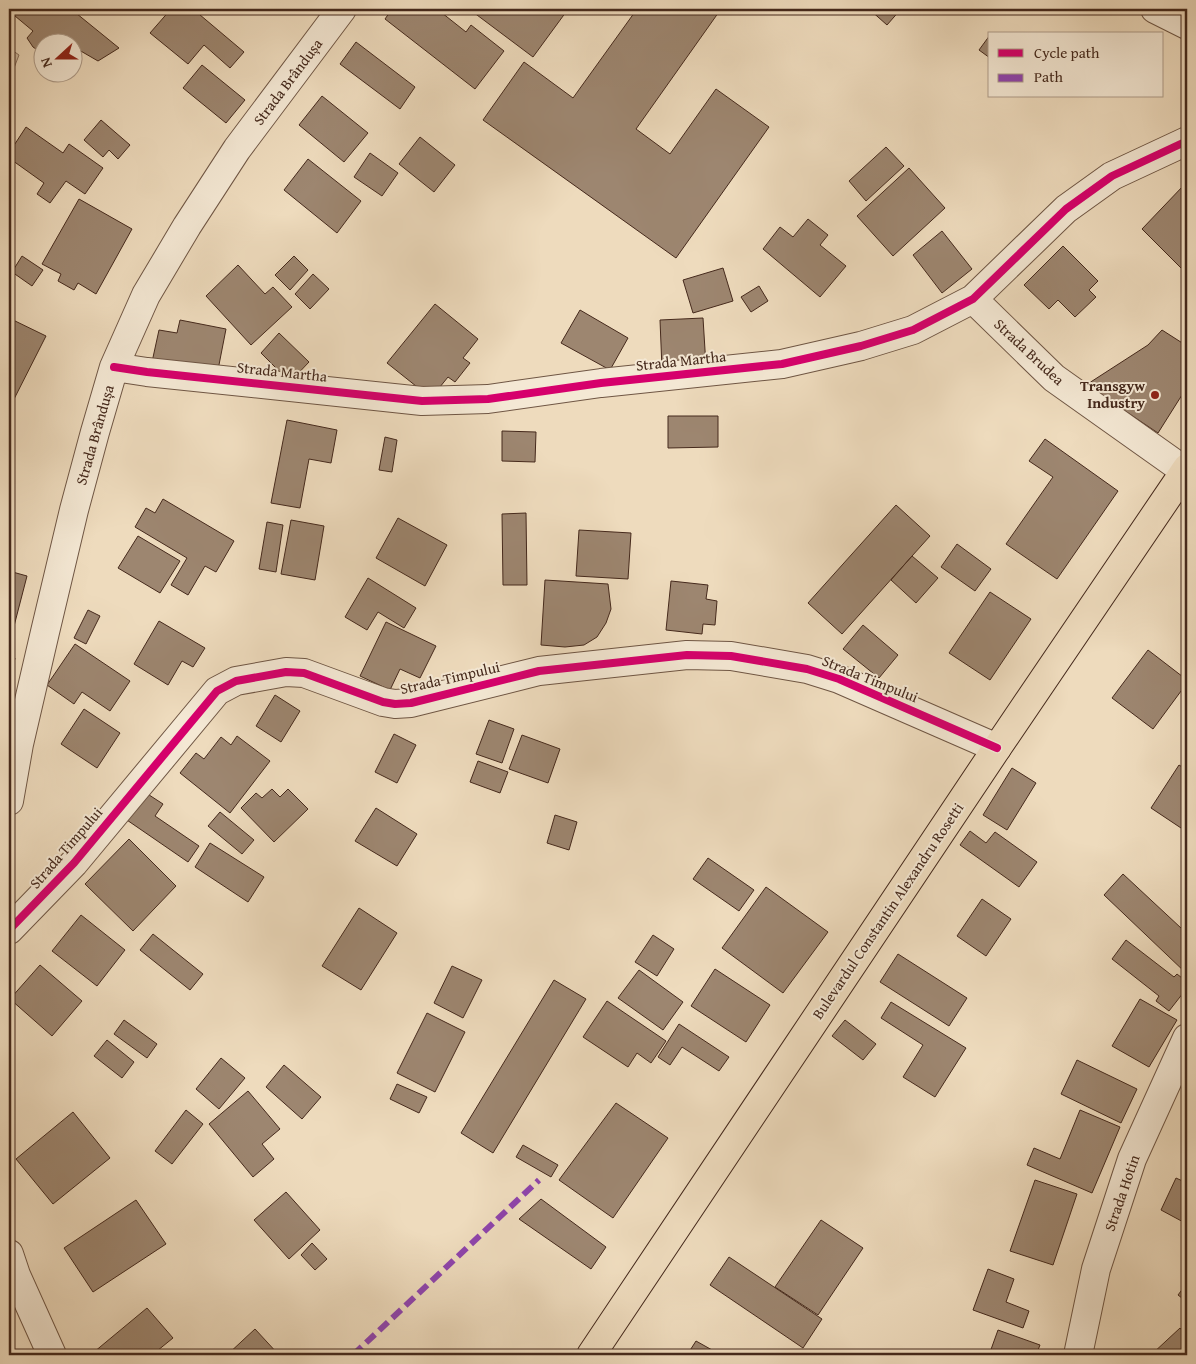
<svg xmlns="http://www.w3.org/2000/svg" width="1196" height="1364" font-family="'Gentium Book Plus',serif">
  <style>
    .green { fill: #d1bda2; stroke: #8b735f }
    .building { fill: #9d8670; stroke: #45291c }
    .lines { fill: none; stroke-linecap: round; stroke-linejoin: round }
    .minor-casing { stroke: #6f5644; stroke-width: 30 }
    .major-casing { stroke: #45291c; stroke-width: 30 }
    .minor { stroke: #f4e8d4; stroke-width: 28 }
    .major { stroke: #eedbbd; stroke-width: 28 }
    .quiet { stroke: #8e44ad; stroke-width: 6; stroke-dasharray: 12 6; stroke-linecap: butt }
    .cycleway-casing { stroke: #f4e8d4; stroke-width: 11 }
    .cycleway { stroke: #d6006c; stroke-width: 8 }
    .poi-dot { fill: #8f2418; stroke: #f4e8d4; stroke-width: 2 }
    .labels { text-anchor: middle; stroke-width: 4; stroke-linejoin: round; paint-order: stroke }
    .street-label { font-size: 15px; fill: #45291c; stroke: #f4e8d4 }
    .poi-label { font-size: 15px; font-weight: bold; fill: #45291c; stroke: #f4e8d4; text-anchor: end }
  </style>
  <rect width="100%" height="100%" fill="#eedbbd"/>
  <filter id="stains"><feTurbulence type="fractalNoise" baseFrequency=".004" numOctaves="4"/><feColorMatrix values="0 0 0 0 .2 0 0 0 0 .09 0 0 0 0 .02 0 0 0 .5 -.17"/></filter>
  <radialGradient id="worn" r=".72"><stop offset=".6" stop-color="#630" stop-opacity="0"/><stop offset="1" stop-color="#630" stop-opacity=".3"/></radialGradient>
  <path class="green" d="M9,48L19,55L9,81Z"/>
  <path class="building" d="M9,9H71L119,48L98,61L79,50L72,58V42H42V53L33,47L27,38L33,31L9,11Z
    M171,9H193L244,52L230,68L204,45L188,64L150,33Z
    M392,9H437L466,32L471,25L504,51L475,89L385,19Z
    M469,9H561L566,12L533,57Z
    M637,9H721L636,129L670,154L716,89L769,127L676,258L483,120L524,62L573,98Z
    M869,9H901L887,25Z
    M990,35V58L979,50Z
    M356,42L415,87L400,109L340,64Z
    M202,65L245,100L226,123L183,88Z
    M322,96L368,133L344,162L299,125Z
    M101,120L130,145L118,159L109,150L103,157L84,140Z
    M26,127L63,153L69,144L103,168L85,194L66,181L50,203L37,194L44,183L9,158V153Z
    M420,137L455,165L434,192L399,164Z
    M886,147L904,166L866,201L849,181Z
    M370,153L398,173L382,196L354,177Z
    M308,159L361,201L337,233L284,190Z
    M909,168L945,208L893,256L857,216Z
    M1184,185L1187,188V263L1182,269L1142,229Z
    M79,199L132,229L96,294L78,283L74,290L58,281L61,274L42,264Z
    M808,219L828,235L820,245L846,266L820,297L763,249L780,227L793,237Z
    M942,231L972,269L942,293L913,255Z
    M1063,246L1098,281L1089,290L1096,297L1075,317L1058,300L1049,309L1024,285Z
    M22,256L43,270L32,286L12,272Z
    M294,256L308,270L290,290L275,275Z
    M238,265L265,294L273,287L292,307L251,345L206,296Z
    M723,268L733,301L693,313L683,280Z
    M313,274L329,289L310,309L295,294Z
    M759,286L768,301L751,312L741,297Z
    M435,304L478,339L463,358L470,363L455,382L448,377L431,398L387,363Z
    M580,310L628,338L610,370L561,343Z
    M703,318L706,366L662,369L660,320Z
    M11,319L46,336L10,407L9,406V323Z
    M180,320L226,329L217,375L152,362L159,330L177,333Z
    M1162,330L1187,346V387L1158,433L1086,385L1148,345Z
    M279,333L309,362L290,382L261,353Z
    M668,416H718V447L668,448Z
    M287,420L337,430L331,463L309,459L300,508L271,503Z
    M502,431L536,432L535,462L502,461Z
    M385,437L397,440L392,472L379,470Z
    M1045,439L1118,491L1057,579L1006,544L1053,477L1029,461Z
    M163,499L234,541L216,572L205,566L188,595L171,585L187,558L135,527L146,508L155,513Z
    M896,505L930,536L842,634L808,603Z
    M526,513L527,585H503L502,514Z
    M398,518L447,545L425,586L376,558Z
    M291,520L324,526L315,580L281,574Z
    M267,522L283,525L276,572L259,569Z
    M579,530L631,533L628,579L576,576Z
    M138,536L180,561L160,593L118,568Z
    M957,544L991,569L975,591L941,567Z
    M912,556L938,578L916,603L891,580Z
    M9,571L27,576L13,630L9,629Z
    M368,578L416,608L404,628L378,612L367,630L345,617Z
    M545,580L608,584L611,609L606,623L597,637L584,645L565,647L541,645Z
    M671,581L708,585L706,599L717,601L715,625L703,624L702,634L666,630Z
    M990,592L1031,619L990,680L949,653Z
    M88,610L100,616L86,644L74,638Z
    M159,621L205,648L193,667L182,661L168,685L134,664Z
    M386,622L436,646L420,678L400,669L390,690L360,676Z
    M863,625L898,655L879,678L843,649Z
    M75,644L130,681L110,711L82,692L74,704L47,685Z
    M1148,650L1187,680V683L1153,729L1112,698Z
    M9,657L15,658L9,686Z
    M275,695L300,711L281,742L256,726Z
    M84,709L120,733L97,768L61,744Z
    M489,720L514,729L502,763L476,754Z
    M394,734L416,745L397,783L375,772Z
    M522,735L560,749L548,783L509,769Z
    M237,736L270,761L230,813L180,773L196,753L204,759L221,737L231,745Z
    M478,761L508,772L500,793L470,782Z
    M1179,765L1187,770V832L1151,808Z
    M1012,768L1036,783L1007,830L983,815Z
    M272,789L280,797L288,789L308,809L274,842L241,808L256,793L262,798Z
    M143,791L163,804L155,816L199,846L188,862L124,818Z
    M376,808L417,834L397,866L355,841Z
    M220,812L254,840L242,854L208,826Z
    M555,815L577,822L569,850L547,843Z
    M970,831L986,843L995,832L1037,862L1019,887L960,845Z
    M129,839L176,886L133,931L85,884Z
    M210,843L264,877L248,902L195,867Z
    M708,858L754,890L739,911L693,879Z
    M1123,874L1181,928L1187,917V974L1104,895Z
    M766,887L828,932L783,993L722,948Z
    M982,899L1011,919L986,956L957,936Z
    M359,908L397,933L361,990L322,966Z
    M81,915L125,950L97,986L52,951Z
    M153,934L203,974L190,990L140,950Z
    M653,935L674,949L657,976L635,962Z
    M1126,940L1174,977L1177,974L1187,982V988L1169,1011L1156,1001L1159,996L1112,959Z
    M898,954L967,998L949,1026L880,982Z
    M40,965L82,1001L52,1036L10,999Z
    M452,966L482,980L463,1018L434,1003Z
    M715,969L770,1005L746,1042L691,1006Z
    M639,970L683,1002L663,1030L618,998Z
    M554,980L586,999L493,1153L461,1133Z
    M1140,999L1177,1020L1149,1067L1112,1046Z
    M607,1001L666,1041L651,1063L637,1053L628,1067L583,1037Z
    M891,1002L966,1048L935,1097L903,1077L923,1045L881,1018Z
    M427,1013L465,1032L435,1092L397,1073Z
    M124,1020L157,1044L147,1058L114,1034Z
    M845,1020L876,1044L863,1060L832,1036Z
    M679,1024L729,1057L719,1071L682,1047L670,1065L658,1057Z
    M107,1040L134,1062L122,1078L94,1056Z
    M221,1058L245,1078L219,1109L196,1089Z
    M1077,1060L1137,1089L1121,1123L1061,1094Z
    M284,1065L321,1097L302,1119L266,1087Z
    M397,1084L427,1097L419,1113L390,1099Z
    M248,1091L280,1129L262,1144L274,1159L253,1177L209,1124Z
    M616,1103L668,1138L613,1218L559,1180Z
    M186,1110L203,1124L172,1164L155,1151Z
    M1080,1110L1120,1127L1092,1193L1027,1165L1034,1148L1060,1159Z
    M73,1112L110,1158L53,1204L16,1159Z
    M523,1145L558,1165L551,1177L516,1157Z
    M1176,1178L1187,1183V1224L1161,1210Z
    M1035,1180L1077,1194L1053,1265L1010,1251Z
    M286,1192L320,1230L289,1259L254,1220Z
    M541,1199L606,1247L591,1269L519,1219Z
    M136,1200L166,1244L93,1292L64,1248Z
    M821,1220L863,1248L818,1315L775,1287Z
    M312,1243L327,1259L315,1270L301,1255Z
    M729,1257L822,1319L803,1348L710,1285Z
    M988,1269L1014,1279L1006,1302L1029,1311L1023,1328L973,1310Z
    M1187,1283V1302L1178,1295Z
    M147,1308L173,1338L152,1355H97L94,1352Z
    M1180,1328L1187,1336V1355H1153L1152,1354Z
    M255,1329L279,1355H227Z
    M998,1330L1040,1345L1036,1355H989Z
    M696,1341L721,1355H687Z"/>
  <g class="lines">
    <defs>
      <path id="minor" d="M1155,9L1187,25
        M973,299L1054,378L1185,471
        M114,367L147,372L422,401L488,399L601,383L782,364L861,346L913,330L973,299L1066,209L1112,176L1187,141
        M9,801L19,744L45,632L74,510L95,432L114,367L146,295L187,226L237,149L342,9
        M9,930L74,863L217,691L236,681L286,672L304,673L383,702L395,704L411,703L539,671L687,655L731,656L807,669L839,679L997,748
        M9,1254L16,1275L52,1355
        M1078,1355L1096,1269L1132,1159L1187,1038"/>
      <path id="major" d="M591,1355L997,748L1187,468"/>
    </defs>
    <use href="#minor" class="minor-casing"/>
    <use href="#major" class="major-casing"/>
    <use href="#minor" class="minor"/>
    <use href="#major" class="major"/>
    <path class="quiet" d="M353,1355L539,1180"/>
    <defs>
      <path id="cycleway" d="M114,367L147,372L422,401L488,399L601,383L782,364L861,346L913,330L973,299L1066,209L1112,176L1187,141
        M9,930L74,863L217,691L236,681L286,672L304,673L383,702L395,704L411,703L539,671L687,655L731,656L807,669L839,679L997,748"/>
    </defs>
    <use href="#cycleway" class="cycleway-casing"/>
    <use href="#cycleway" class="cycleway"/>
  </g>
  <circle class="poi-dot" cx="1155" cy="395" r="5"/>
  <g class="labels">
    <g class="street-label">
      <text transform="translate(288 82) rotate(-53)" y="5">Strada Brândușa</text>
      <text transform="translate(1029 352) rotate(43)" y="5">Strada Brudea</text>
      <text transform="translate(681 361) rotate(-6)" y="5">Strada Martha</text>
      <text transform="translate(282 372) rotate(6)" y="5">Strada Martha</text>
      <text transform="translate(95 435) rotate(-74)" y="5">Strada Brândușa</text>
      <text transform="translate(450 678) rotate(-13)" y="5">Strada Timpului</text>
      <text transform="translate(870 679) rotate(22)" y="5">Strada Timpului</text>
      <text transform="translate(66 848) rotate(-49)" y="5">Strada Timpului</text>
      <text transform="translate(888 911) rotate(-56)" y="5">Bulevardul Constantin Alexandru Rosetti</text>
      <text transform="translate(1122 1193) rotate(-71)" y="5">Strada Hotin</text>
    </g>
    <g class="poi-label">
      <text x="1145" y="391">Transgyw<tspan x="1145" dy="17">Industry</tspan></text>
    </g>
  </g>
  <rect width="1196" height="1364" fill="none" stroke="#eedbbd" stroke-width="30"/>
  <rect x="10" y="10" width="1176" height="1344" fill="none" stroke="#45291c" stroke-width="2.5"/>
  <rect x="15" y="15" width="1166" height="1334" fill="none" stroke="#45291c"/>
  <rect x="988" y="32" width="175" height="65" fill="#f4e8d4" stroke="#ae9c8a"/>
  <rect x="998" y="49" width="25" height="8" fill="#d6006c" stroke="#ae9c8a"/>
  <text x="1034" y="58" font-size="15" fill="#45291c">Cycle path</text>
  <rect x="998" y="74" width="25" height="8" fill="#8e44ad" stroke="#ae9c8a"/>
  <text x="1034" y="82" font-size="15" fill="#45291c">Path</text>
  <g transform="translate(58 58) rotate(249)"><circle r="24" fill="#f4e8d4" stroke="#ae9c8a"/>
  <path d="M0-4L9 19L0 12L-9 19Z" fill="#8f2418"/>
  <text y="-8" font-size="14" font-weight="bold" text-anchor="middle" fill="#45291c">N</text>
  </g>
  <rect width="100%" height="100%" filter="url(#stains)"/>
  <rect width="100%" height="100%" fill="url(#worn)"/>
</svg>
